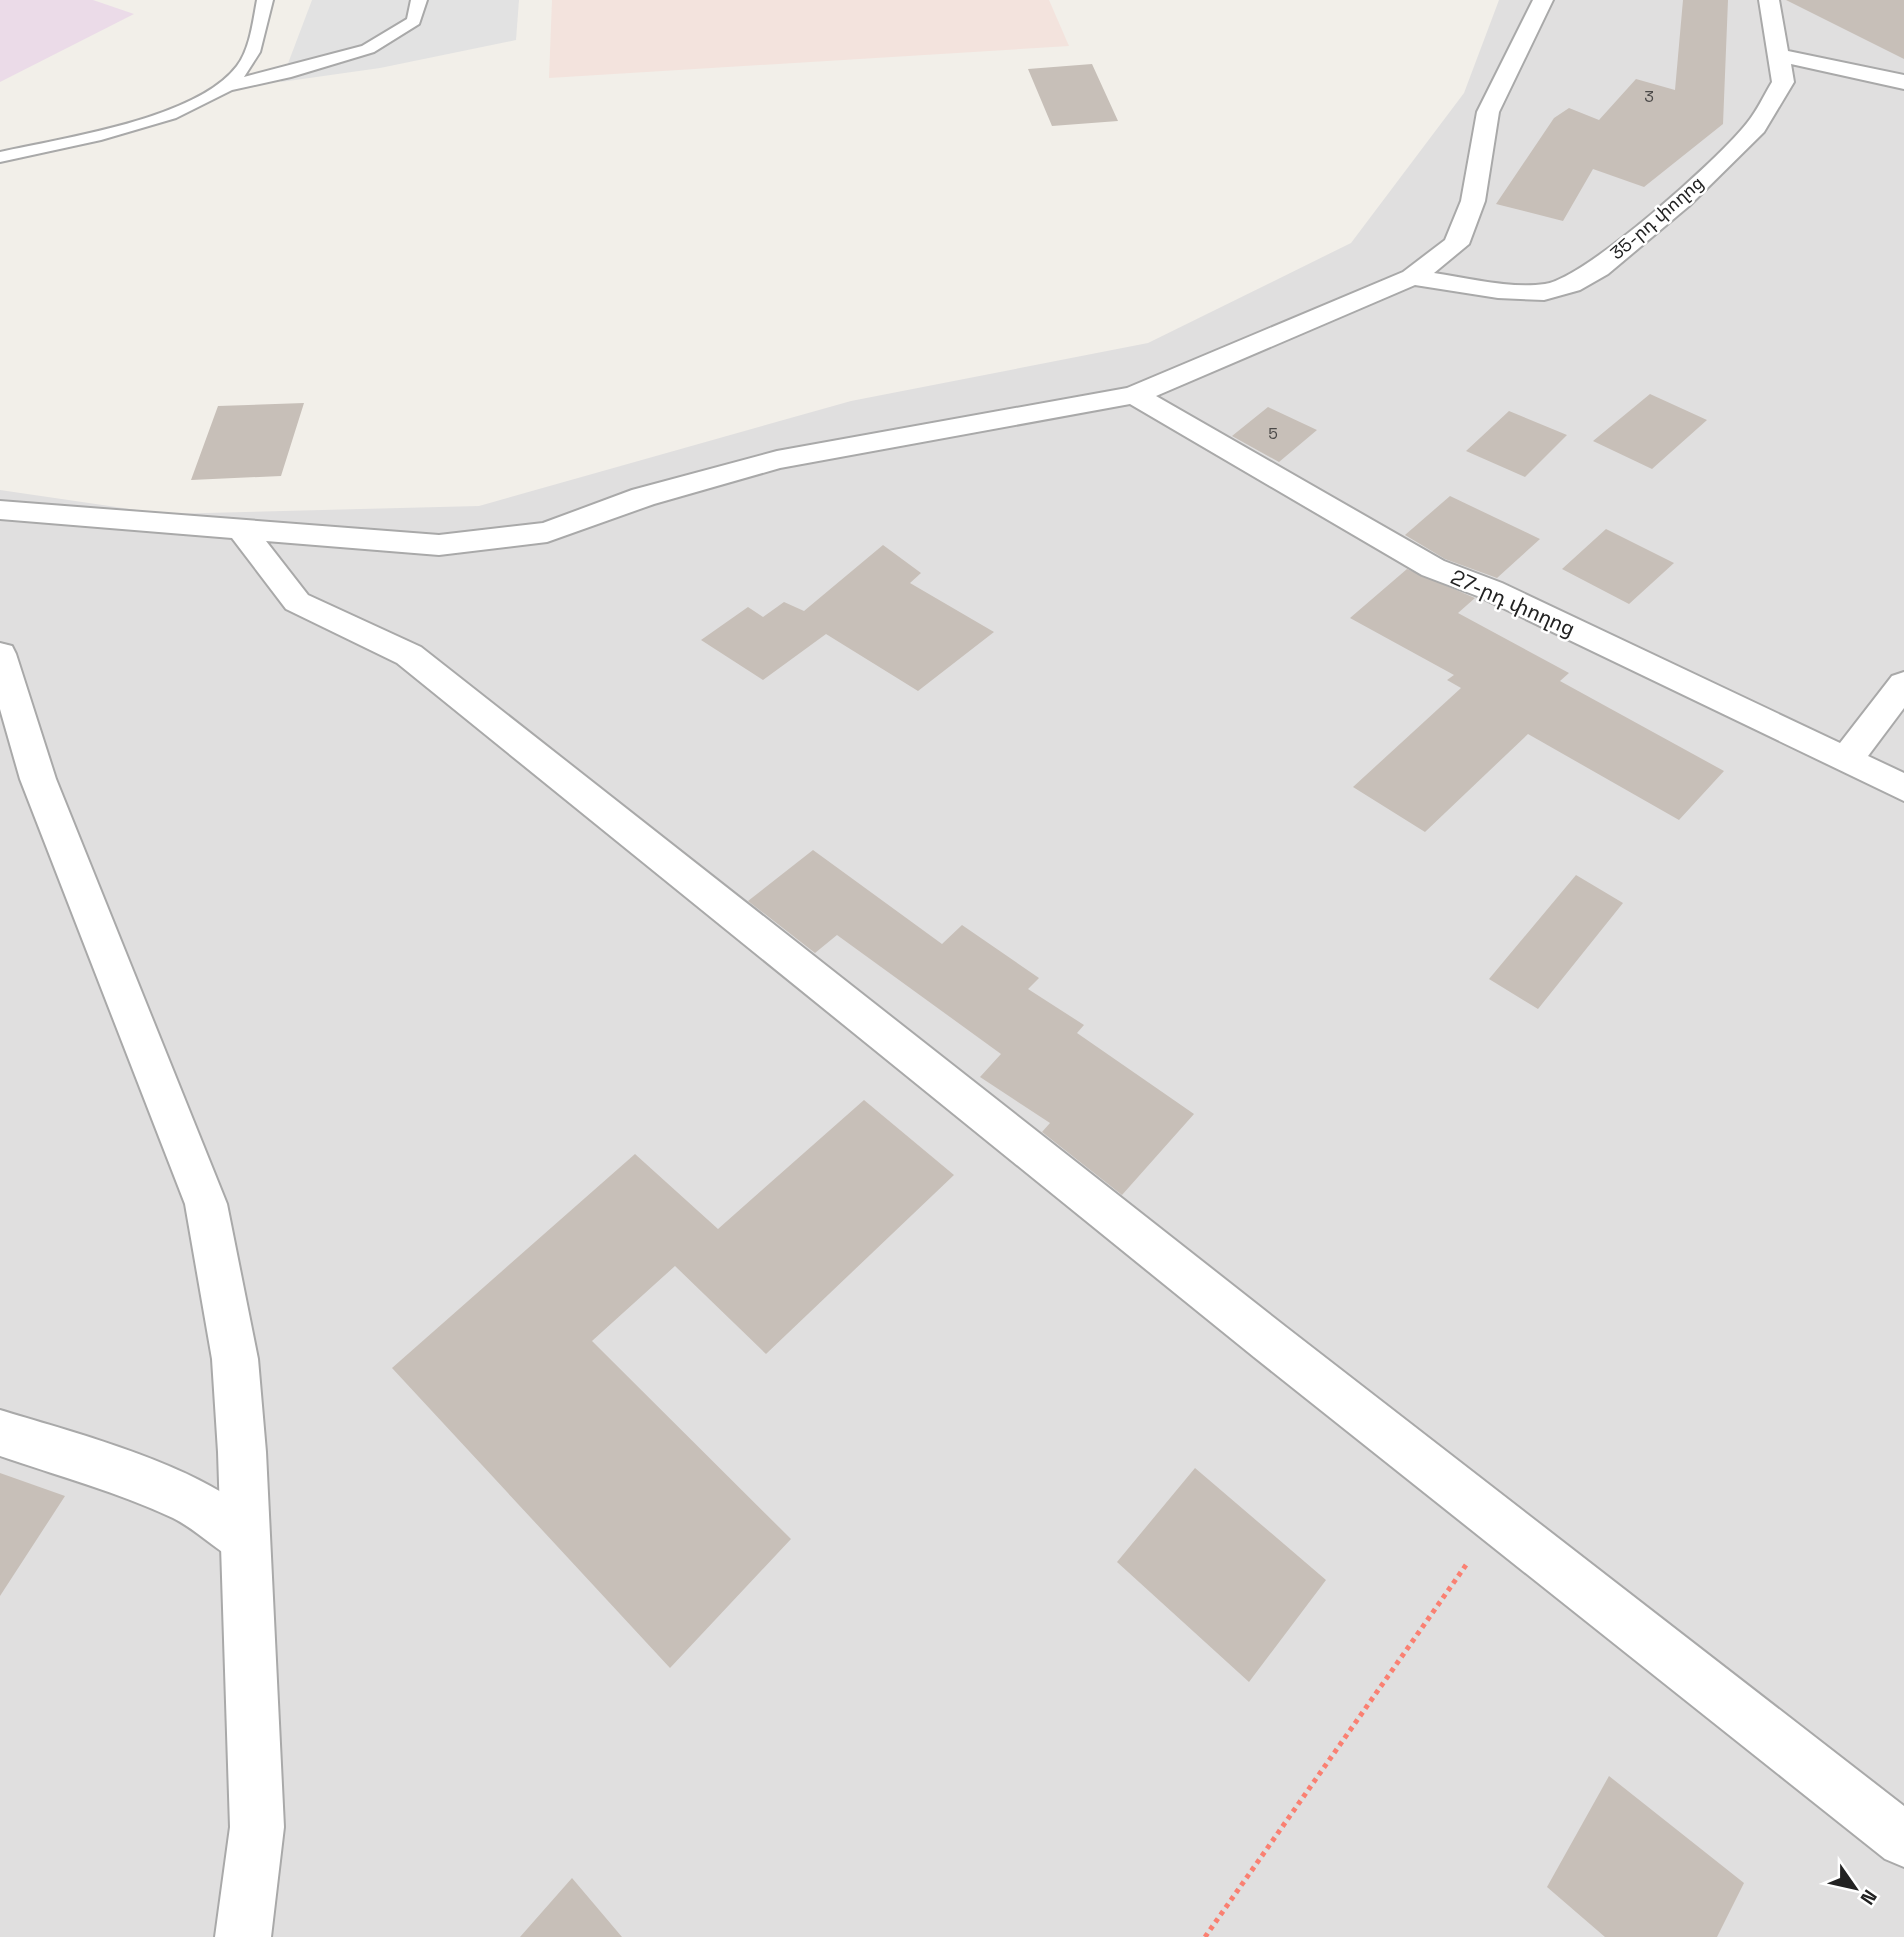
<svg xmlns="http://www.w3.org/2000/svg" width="1904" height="1937" font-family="'Space Grotesk','Noto Sans Armenian',sans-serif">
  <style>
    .residential { fill: #e0dfdf }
    .industrial { fill: #ebdbe8 }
    .military { fill: #f3e3dd }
    .parking { fill: #e2e2e2 }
    .building { fill: #c7bfb8 }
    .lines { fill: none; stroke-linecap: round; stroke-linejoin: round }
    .service-casing { stroke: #a9a9a9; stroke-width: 4 }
    .minor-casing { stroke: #a9a9a9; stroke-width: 4 }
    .tertiary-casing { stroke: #a9a9a9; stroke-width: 4 }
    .path { stroke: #fa8072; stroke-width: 5; stroke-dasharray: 4.5 4.5; stroke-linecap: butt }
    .service { fill: #fff; fill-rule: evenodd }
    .minor { fill: #fff; fill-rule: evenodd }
    .tertiary { fill: #fff; fill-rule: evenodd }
    .labels { text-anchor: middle; stroke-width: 5; stroke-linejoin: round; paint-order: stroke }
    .far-number-label { font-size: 16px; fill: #4b4948 }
    .far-street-label { font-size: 18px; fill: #222; stroke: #fff }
    .street-label { font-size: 21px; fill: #222; stroke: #fff }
  </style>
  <rect width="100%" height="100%" fill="#f2efe9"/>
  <path class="residential" d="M1499,0H1904V1937H0V490L164,514L479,506L851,401L1148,343L1351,243L1464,93Z"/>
  <path class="industrial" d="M0,0H93L134,14L0,82Z"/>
  <path class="military" d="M552,0H1049L1069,46L549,78Z"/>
  <path class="parking" d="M312,0H519L516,40L380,68L281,82Z"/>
  <path class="building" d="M1683,0H1728L1723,124L1644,187L1593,169L1563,221L1496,204L1554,118L1569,108L1599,120L1636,79L1675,90Z
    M1786,0H1904V59Z
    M1092,64L1118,121L1052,126L1028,69Z
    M1650,394L1707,420L1652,469L1593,441Z
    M304,403L281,476L191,480L218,406Z
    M1268,407L1317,430L1279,462L1232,436Z
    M1509,411L1567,435L1525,477L1466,451Z
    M1450,496L1540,539L1497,578L1445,559L1405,535Z
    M1606,529L1674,563L1629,604L1562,569Z
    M883,545L921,573L910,583L994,632L918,691L826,634L763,680L701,640L748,607L763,617L784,602L804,611Z
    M1407,569L1475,598L1458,613L1569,673L1560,681L1724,771L1679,820L1528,734L1425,832L1353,787L1461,688L1447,680L1454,675L1350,618Z
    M813,850L942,944L962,925L1039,978L1028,989L1084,1025L1077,1033L1194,1114L1122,1195L1042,1132L1050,1123L980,1077L1001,1054L837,935L815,953L748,901Z
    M1576,875L1623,903L1538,1009L1489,979Z
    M864,1100L954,1175L766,1354L675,1266L592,1341L791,1539L670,1668L392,1368L635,1154L718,1229Z
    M1195,1468L1326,1580L1249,1682L1117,1562Z
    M0,1473L65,1496L0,1596Z
    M1609,1776L1744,1883L1717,1937H1605L1547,1887Z
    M572,1878L622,1937H520Z"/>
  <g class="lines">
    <defs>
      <path id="service" d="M257,0H273L260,52L244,77L362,46L407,19L411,0H427L419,24L374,52L291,77L232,90L176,118L101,140L0,162V152C63,138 197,119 237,66C250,49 253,21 257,0Z"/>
      <path id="minor" d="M1533,0H1553L1499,112L1485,201L1469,244L1434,273C1469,278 1510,289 1545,284C1586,278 1719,159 1747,123C1757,111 1764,95 1772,82L1759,0H1779L1788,51L1904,75V89L1791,64L1794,82L1764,132L1689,206L1608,274L1580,290L1544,300L1498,298L1415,285L1156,396L1444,561L1502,583L1840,743L1892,676L1904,672V708L1868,756L1904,773V801L1480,597L1422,575L1130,404L780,468L654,504L547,542L439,555L266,541L308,595L421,647L1286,1327L1904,1806V1867L1885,1859L1254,1357L397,663L286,609L232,538L0,519V501L439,535L543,523L632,490L777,451L1127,388L1403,272L1445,240L1461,201L1477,112Z
        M0,1410C67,1431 242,1474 270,1540L262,1557L245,1565C218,1553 199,1531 173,1518C118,1492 58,1476 0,1456Z"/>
      <path id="tertiary" d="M0,643L12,646L16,654L56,779L227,1204L258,1359L266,1452L284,1827L271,1937H215L230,1827L218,1452L212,1359L185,1204L20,779L0,709Z"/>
    </defs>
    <use href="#service" class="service-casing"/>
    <use href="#minor" class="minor-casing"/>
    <use href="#tertiary" class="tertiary-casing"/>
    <path class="path" d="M1205,1937L1466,1565"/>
    <use href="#service" class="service"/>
    <use href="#minor" class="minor"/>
    <use href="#tertiary" class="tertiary"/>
  </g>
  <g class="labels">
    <g class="far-number-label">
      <text x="1649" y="102">3</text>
      <text x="1273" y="439">5</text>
    </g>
    <g class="far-street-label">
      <text transform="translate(1657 218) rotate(-41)" y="6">35-րդ փողոց</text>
    </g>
    <g class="street-label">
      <text transform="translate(1513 603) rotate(24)" y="7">27-րդ փողոց</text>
    </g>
  </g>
  <g transform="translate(1855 1888) rotate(124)" stroke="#ffffff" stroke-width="5" paint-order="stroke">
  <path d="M0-5L12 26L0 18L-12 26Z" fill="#222222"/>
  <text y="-10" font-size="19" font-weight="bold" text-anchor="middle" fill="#222222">N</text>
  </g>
</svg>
